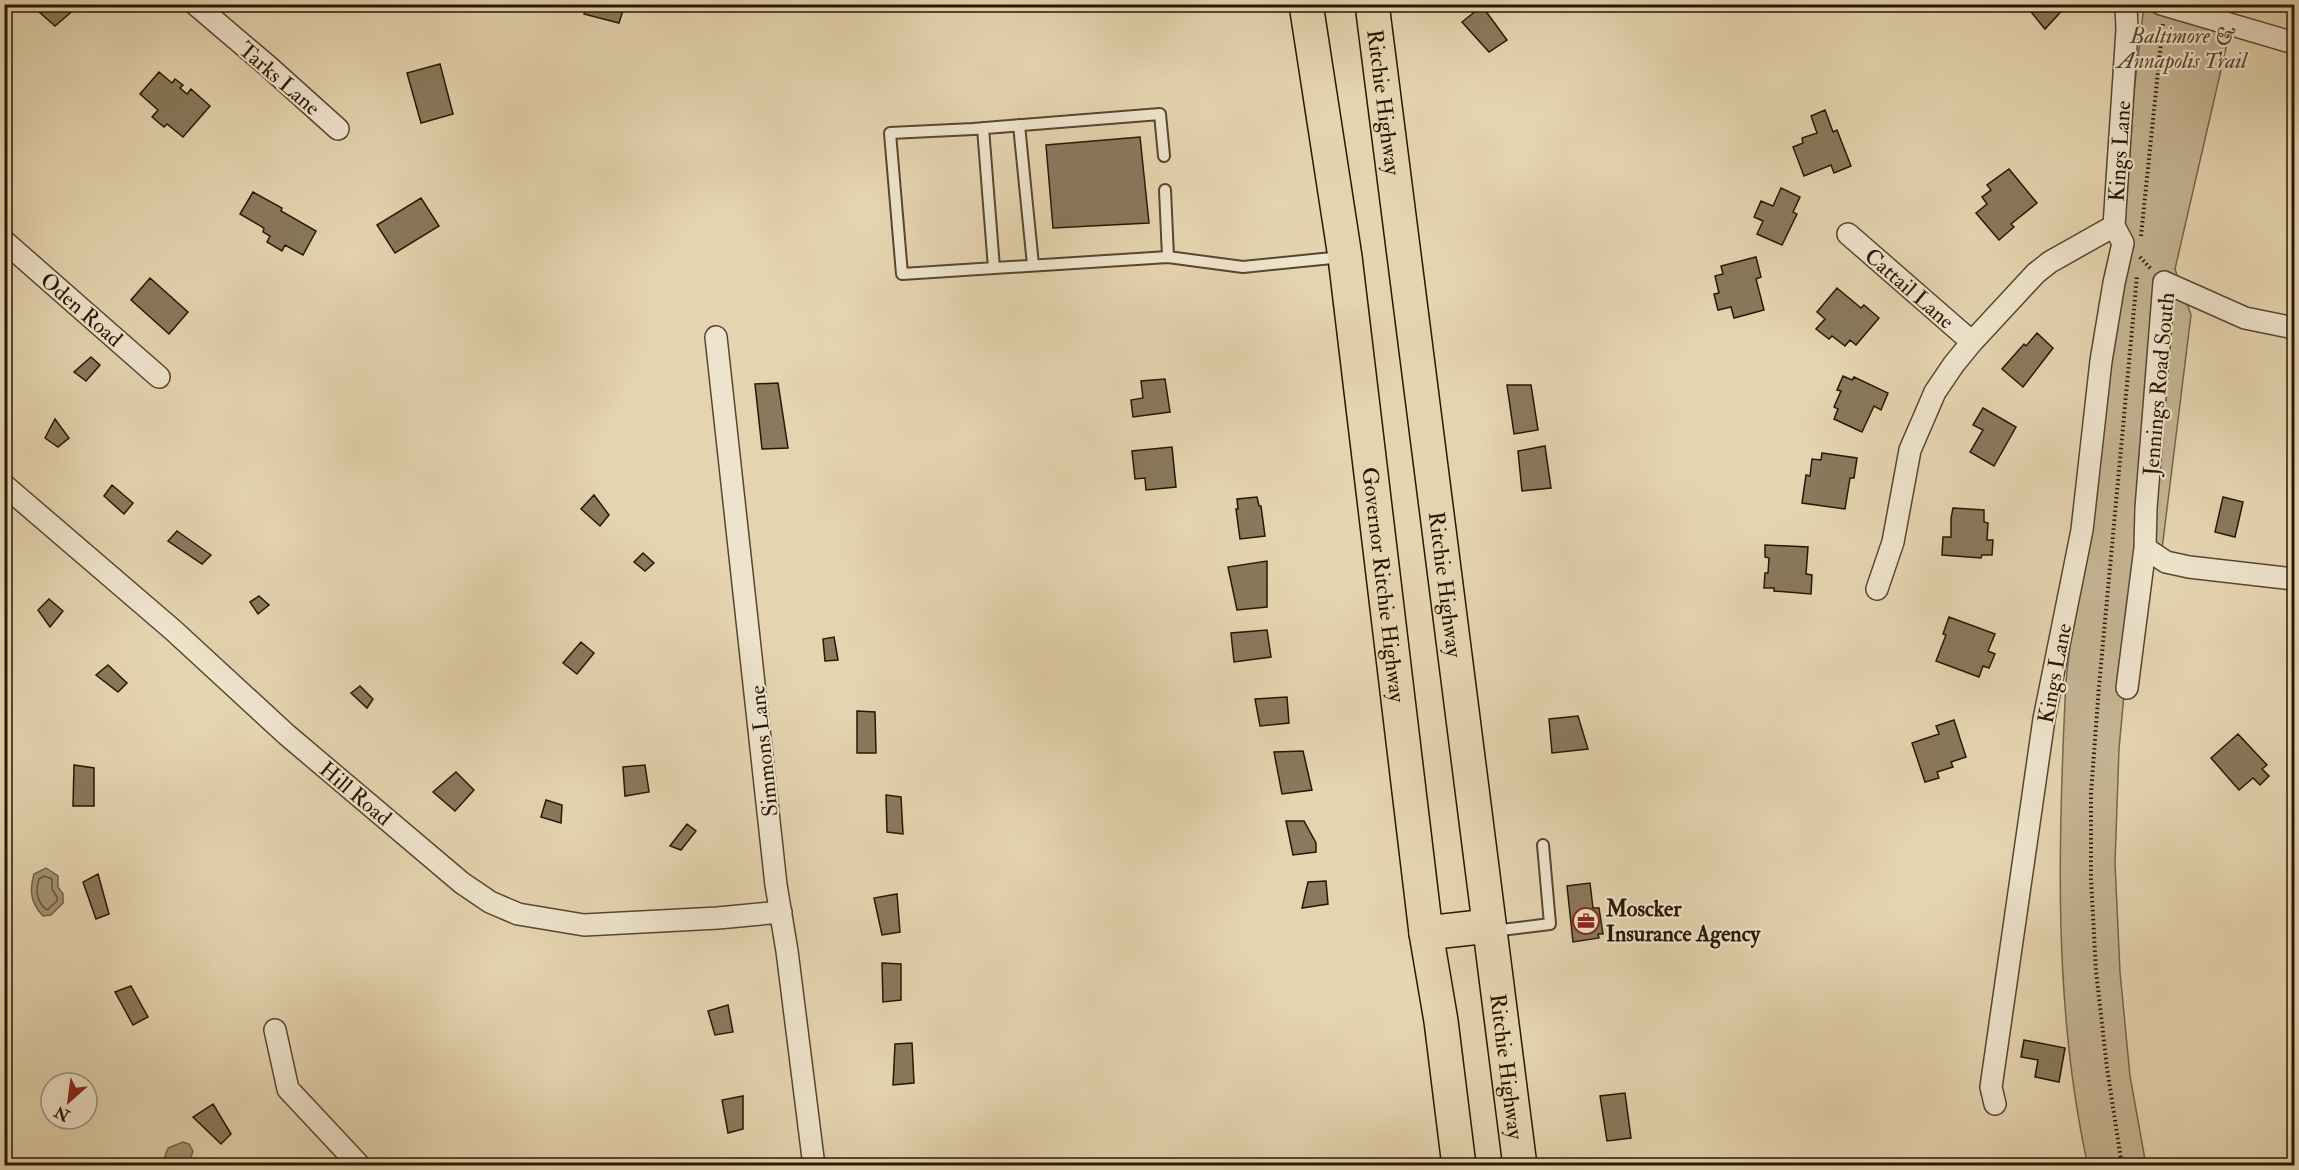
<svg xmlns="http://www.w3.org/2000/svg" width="2299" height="1170" font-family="'IM FELL Double Pica',serif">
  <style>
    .green { fill: #c5b493; stroke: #76664b; stroke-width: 1.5 }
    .water { fill: #a59475; stroke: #736247; stroke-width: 1.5 }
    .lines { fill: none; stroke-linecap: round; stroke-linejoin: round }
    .shore { stroke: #66563c; stroke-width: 1.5 }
    .building { fill: #8a795d; stroke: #281703; stroke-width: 1.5 }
    .lane-casing { stroke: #57462e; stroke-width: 14 }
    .street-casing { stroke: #57462e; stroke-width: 24 }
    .highway-casing { stroke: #281703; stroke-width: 36 }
    .path { stroke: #281703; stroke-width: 4; stroke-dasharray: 1.5 3; stroke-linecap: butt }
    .lane { stroke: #eee3cc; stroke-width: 10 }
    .street { stroke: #eee3cc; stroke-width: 21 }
    .highway { stroke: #e5d4b0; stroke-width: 33 }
    .labels { text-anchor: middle; stroke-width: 4.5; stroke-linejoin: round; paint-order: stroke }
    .park-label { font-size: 22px; font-style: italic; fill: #57462e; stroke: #eee3cc }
    .street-label { font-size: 22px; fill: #281703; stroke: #eee3cc }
    .poi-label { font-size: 22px; font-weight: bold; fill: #281703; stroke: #eee3cc; text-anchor: start }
  </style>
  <rect width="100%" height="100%" fill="#e5d4b0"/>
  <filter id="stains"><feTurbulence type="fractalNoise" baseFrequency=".00333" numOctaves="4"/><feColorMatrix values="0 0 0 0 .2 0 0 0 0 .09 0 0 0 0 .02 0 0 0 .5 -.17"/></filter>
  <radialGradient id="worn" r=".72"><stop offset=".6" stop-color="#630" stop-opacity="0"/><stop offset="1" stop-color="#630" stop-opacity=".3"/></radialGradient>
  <path class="green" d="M2144,5H2236L2175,269L2191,315L2162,549L2138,543L2119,749L2115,863L2120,972L2130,1076L2146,1165L2088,1166C2053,1010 2058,840 2066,681Z"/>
  <path class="water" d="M46,868L58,876V887L63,894V903L51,915L43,916C31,903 29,891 34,874Z
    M183,1142L189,1144L193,1151L191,1157L192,1165H165L163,1162L168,1148Z"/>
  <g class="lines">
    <path class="shore" d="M44,876L52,879V889L57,897V901L47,910C37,903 35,890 39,879Z"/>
  </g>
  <path class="building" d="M30,4H73L76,8L55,26Z
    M587,4H625L619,23L584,14Z
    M2029,4H2068L2045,29L2027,7Z
    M1482,6L1507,40L1489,52L1462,22Z
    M440,64L453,114L421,123L407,73Z
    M159,72L172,83L175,79L183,85L180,88L187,94L191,89L210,106L183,137L167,124L164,127L152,117L158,110L140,94Z
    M1825,110L1833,132L1837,130L1851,166L1834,173L1831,165L1804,176L1793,147L1803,143L1802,138L1817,133L1811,116Z
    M1140,137L1149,223L1053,228L1046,145Z
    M2009,169L2037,203L2011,224L2014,227L1999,240L1976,213L1987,204L1982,197L1991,190L1987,185Z
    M1781,188L1800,197L1793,212L1797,214L1782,245L1757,234L1763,221L1754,217L1761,201L1773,206Z
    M253,192L282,208L281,211L316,231L303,255L285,245L282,251L267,242L270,236L263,232L264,228L240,214Z
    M421,198L439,226L395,253L377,225Z
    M1756,257L1761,277L1756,279L1764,310L1734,318L1731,307L1718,310L1714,294L1719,293L1715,276L1723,274L1721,266Z
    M150,278L188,312L169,334L131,300Z
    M1837,288L1861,308L1864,305L1879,318L1856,345L1850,340L1845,346L1832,336L1829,339L1816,329L1825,319L1817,312Z
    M2037,333L2053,348L2023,387L2002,369L2024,344L2026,346Z
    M91,357L100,365L86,381L74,372Z
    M1843,376L1852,380L1854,377L1888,393L1881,410L1874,406L1862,432L1834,419L1838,409L1834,407L1841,391L1837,390Z
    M1165,379L1170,412L1133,417L1131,400L1143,398L1141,381Z
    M778,383L788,448L762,449L755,384Z
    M1507,385H1531L1538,430L1514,434Z
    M1983,408L2016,427L1994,466L1970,452L1983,430L1973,425Z
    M55,419L69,438L58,447L45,438Z
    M1545,446L1551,488L1522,491L1518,451Z
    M1172,447L1176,487L1146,490L1145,478L1135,479L1132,451Z
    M1822,453L1857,458L1854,478H1850L1845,509L1802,503L1806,475L1810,476L1812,459L1821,460Z
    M112,485L133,503L124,514L104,496Z
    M594,495L609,515L600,526L581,509Z
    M1257,497L1259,506H1261L1265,536L1240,539L1236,509H1238L1237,499Z
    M2223,497L2243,502L2235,537L2215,532Z
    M1953,508L1984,510V522L1988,523L1987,540H1993L1992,555H1982L1981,558L1942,555L1943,537H1951V518Z
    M177,531L211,555L202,564L168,541Z
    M1765,545L1808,547L1806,574L1812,575L1811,594L1774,591V588H1764L1765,573H1768L1769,558L1765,557Z
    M643,553L654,563L645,571L634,562Z
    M1267,561V607L1237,610L1228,567Z
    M259,596L269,605L258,614L250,602Z
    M49,599L63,611L50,627L38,610Z
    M1949,617L1995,634L1988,651L1995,654L1989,668L1983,666L1979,677L1936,661L1946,635L1943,634Z
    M1267,630L1271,657L1234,662L1231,633Z
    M834,637L838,660L825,661L823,639Z
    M581,642L594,653L577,674L563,663Z
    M108,665L127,683L118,692L96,675Z
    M360,686L373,699L367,708L351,693Z
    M1287,697L1289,723L1260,726L1255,699Z
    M857,711L875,712L876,753H857Z
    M1578,716L1588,749L1552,753L1549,719Z
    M1954,720L1966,757L1951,762L1953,767L1937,772L1939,778L1925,782L1912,743L1939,734L1936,726Z
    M2238,734L2267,765L2262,769L2269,776L2260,785L2253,778L2239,790L2211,758Z
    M1303,751L1312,790L1282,794L1274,752Z
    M74,765L94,768V806H73Z
    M645,765L649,792L625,796L623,767Z
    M456,772L474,790L455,811L433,792Z
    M886,795L901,797L903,834L887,832Z
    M546,800L562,805L561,823L541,817Z
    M1286,821H1304L1316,843V852L1293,855Z
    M687,824L696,831L681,850L670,846Z
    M98,874L109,914L96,919L83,882Z
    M1326,881L1328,904L1302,908L1308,882Z
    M1590,883L1593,908H1599L1603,934H1598L1599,938L1573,942L1567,886Z
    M897,894L900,932L882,935L874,898Z
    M882,963L901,964V1000L883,1002Z
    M131,986L148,1017L133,1025L115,992Z
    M728,1005L733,1032L715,1035L708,1011Z
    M2024,1040L2065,1048L2059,1082L2035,1077L2038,1060L2021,1057Z
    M912,1043L914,1083L893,1085L895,1044Z
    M1625,1093L1631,1138L1607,1141L1600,1096Z
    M743,1096V1129L728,1133L722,1100Z
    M213,1104L231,1134L221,1144L193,1117Z"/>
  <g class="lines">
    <defs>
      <path id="lane" d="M1019,125L1033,265
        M983,128L994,268
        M1164,156L1160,114L973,129L890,133L902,274L1168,257L1243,267L1342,257
        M1165,190L1168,257
        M1493,931L1550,924L1543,845"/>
      <path id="street" d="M195,4L269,67L338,129
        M2161,4L2294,43
        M1848,234L1972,342
        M4,241L159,377
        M716,337L776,885L787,951L814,1166
        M4,485L173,630L287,735L462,883L490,902L518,914L584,925L718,918L781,912
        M2145,548L2166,562L2189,567L2294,579
        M1877,589L1893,542L1910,450L1935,392L1954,364L1972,342L2036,273L2050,262L2114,226
        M2127,688L2145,548L2146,508L2164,282L2245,318L2294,328
        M275,1030L288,1089L360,1166
        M1995,1104L1991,1087L2044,719L2082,530L2101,361L2114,283L2123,243L2114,226L2127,30L2126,4"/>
      <g id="highway">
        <path id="s1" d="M1306,4L1345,257L1426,933L1441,1021L1459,1166"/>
        <path id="s2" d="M1372,4L1520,1166"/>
        <path d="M1426,933L1489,926"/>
      </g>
    </defs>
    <use href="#lane" class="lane-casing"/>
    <use href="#street" class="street-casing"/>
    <use href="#highway" class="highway-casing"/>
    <path class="path" d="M2141,236L2163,23
      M2140,257L2151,269
      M2122,1166L2107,1068L2096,971L2091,879V793L2099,686L2137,276"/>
    <use href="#lane" class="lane"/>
    <use href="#street" class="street"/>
    <use href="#highway" class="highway"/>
  </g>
  <defs>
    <symbol id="office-ring" viewBox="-11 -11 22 22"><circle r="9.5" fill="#eee3cc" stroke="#8f2418" stroke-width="1.5"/><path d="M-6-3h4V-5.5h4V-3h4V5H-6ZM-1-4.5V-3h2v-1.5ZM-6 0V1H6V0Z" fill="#8f2418"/></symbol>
  </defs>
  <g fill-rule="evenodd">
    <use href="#office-ring" x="1571" y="906" width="30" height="30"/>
  </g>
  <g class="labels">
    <g class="park-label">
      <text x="2182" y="43">Baltimore &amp;<tspan x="2182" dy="25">Annapolis Trail</tspan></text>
    </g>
    <g class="street-label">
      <text transform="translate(280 78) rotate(41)" y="8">Tarks Lane</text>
      <text dy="8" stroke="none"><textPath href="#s2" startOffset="99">Ritchie Highway</textPath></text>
      <text transform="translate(2119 151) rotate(-86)" y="8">Kings Lane</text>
      <text transform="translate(1910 288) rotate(41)" y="8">Cattail Lane</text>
      <text transform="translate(82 309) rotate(41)" y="8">Oden Road</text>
      <text transform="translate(2158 384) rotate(-85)" y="8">Jennings Road South</text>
      <text dy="8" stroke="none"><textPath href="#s1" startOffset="586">Governor Ritchie Highway</textPath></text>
      <text dy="8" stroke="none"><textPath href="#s2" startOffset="585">Ritchie Highway</textPath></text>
      <text transform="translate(2054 673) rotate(-79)" y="8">Kings Lane</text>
      <text transform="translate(763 751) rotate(-96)" y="8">Simmons Lane</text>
      <text transform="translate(356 793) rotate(40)" y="8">Hill Road</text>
      <text dy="8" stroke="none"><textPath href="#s2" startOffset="1071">Ritchie Highway</textPath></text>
    </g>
    <g class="poi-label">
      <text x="1606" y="916">Moscker<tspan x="1606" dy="25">Insurance Agency</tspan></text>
    </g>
  </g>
  <rect width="2299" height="1170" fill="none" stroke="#e5d4b0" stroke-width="24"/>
  <rect x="6" y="6" width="2287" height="1158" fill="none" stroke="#281703" stroke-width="3"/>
  <rect x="12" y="12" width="2275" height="1146" fill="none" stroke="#281703" stroke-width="1.5"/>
  <g transform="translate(69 1101) rotate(208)"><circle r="28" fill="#eee3cc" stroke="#9f917c" stroke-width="1.5"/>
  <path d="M0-4.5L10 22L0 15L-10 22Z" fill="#8f2418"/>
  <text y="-9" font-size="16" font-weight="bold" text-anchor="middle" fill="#281703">N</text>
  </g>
  <rect width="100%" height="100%" filter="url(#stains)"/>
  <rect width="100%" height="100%" fill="url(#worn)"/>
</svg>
